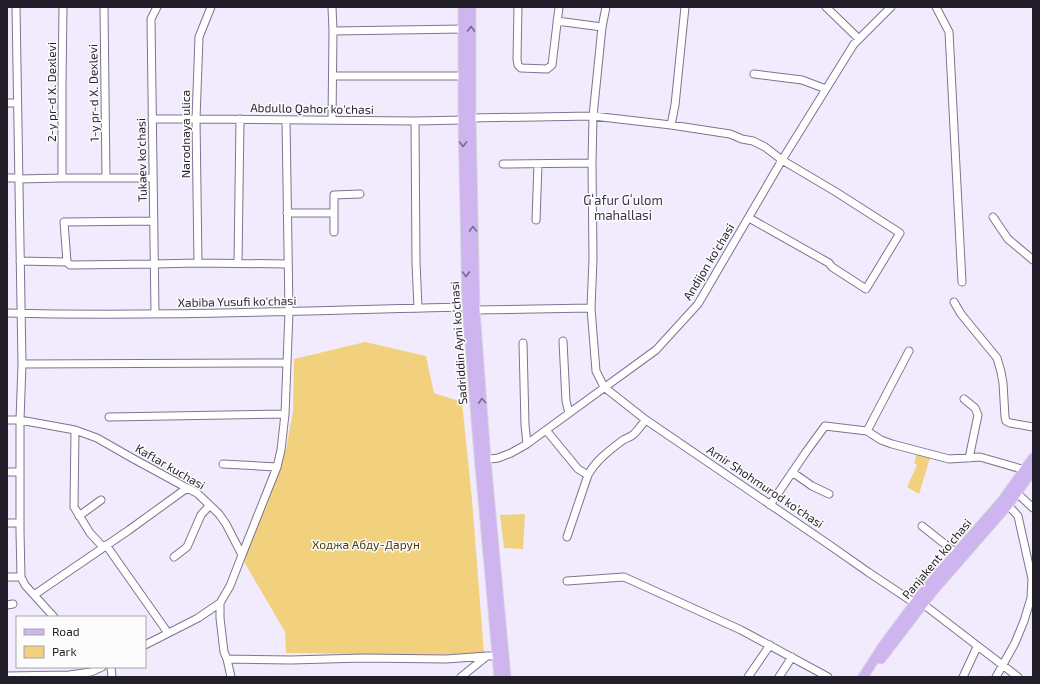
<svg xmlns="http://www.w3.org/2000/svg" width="1040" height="684" font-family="'Exo 2',sans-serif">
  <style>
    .green { fill: #f2d17e }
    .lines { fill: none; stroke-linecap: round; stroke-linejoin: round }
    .minor-casing { stroke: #7e748f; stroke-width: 9 }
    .major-casing { stroke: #d7d7d9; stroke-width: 11 }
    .minor { stroke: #fff; stroke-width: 7 }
    .major { stroke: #ceb5f0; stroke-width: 9 }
    .oneway { stroke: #786a8d }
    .labels { text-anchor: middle; stroke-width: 3; stroke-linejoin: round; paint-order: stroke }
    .street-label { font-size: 12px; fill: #231f2a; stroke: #fcfcfc }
    .park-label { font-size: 12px; fill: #4b3c10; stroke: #fcfcfc }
    .neighbourhood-label { font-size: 13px; fill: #3b3149; stroke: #fcfcfc }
  </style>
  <rect width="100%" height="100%" fill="#f2ebfe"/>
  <path class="green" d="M365,342L426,356L434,393L462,402L472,500L484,653L427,655L286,653L285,632L243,560L286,450L293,411L294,359Z
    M917,453L930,458L919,494L907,487L917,465L914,463Z
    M525,514L523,549L504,548L500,515Z"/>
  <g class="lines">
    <defs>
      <path id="minor" d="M16,7L22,364L20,420V531L21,577L25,585L34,595L129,530L187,488
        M104,7L106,178
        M332,7L333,31L332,120
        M518,7L517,59L518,65L521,68L547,69L552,65L559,7
        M606,7L602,27L593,116L592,163L593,259L591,308L596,371L604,387L646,420L828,544L868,572L910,600L923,604L1018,677
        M826,7L859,39
        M936,7L949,32L962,282
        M557,21L602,27
        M333,31L463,29
        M754,74L802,80L826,89
        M333,76H464
        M7,103H17
        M152,119H196L415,121L463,120L471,118L593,116L671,125L730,134L742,139L753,141L765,147L782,160L836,192L900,233L866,289L832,267L829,263L749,218
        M415,121L416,262L418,308
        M671,125L675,105L685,7
        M503,164L592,163
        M7,178H19
        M62,178V85L63,7
        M19,179L62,178H153
        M287,213H334V195L360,194
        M334,213V232
        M993,217L1008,239L1033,260
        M536,220L538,164
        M20,261L67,262L70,265L154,264L198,263L288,264
        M67,262L64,222L154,221
        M198,263L196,119L199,37L211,7
        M238,263L240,119
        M954,302L961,314L997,358L1001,372L1003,383L1005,417L1006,421L1010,423L1033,427
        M475,310L591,308
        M7,313C160,317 314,310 467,307
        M155,314L151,19L157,7
        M563,341L566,401L569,413
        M523,343L525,425L527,444
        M22,364L287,363
        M964,399L975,408L978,415L969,458
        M109,417L285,414
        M7,420H20L75,430L97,438L132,458L187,488L197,493L219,514L226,524L242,555L230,586L220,603L198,618L145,645
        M75,430L74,507L90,533L103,547
        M546,430L578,469L588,475
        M867,431L909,351
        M482,460L498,458L511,453L527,444L546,430L656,350L698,304L782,160L854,44L891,7
        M223,464L277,467
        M7,472H20
        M792,472L812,486L829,494
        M1017,493L1033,508
        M770,505L806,452L825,426L867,431L881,440L892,444L949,459L980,457L1025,470
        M79,516L101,500
        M7,523H20
        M922,526L956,553
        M567,537L588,475C596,460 610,450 623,440C627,438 631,437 634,434C638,430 642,424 646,420
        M106,545L168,633
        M242,555L277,467L281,450L285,414L289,312L286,120
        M174,557L187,547L201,515L209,506
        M7,577H21
        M567,581L624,577L741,630L828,677
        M34,595L54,617
        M220,603V618L224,652L227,659L231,677
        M7,605L13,604
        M227,659L291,660L363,658L446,659L487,656H502
        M111,667L112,677
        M7,676L69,675L91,672L102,667
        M461,677L487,656
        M748,677L770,645
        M779,677L792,657
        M963,677L977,647
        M996,677L1015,643L1024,621L1031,598L1032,579L1018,516L1008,505"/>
      <path id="major" d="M463,7V120L467,307L479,455L499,677
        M471,7V118L475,310L486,460L506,677
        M881,659L933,591L1008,505L1033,470
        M863,677L883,646L923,592L939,573L1002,501L1033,458"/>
    </defs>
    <use href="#minor" class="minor-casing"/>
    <use href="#major" class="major-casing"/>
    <use href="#minor" class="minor"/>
    <use href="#major" class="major"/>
  </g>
  <defs><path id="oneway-chevron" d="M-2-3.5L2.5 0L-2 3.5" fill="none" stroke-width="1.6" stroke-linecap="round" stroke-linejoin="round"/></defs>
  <g class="oneway">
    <use href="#oneway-chevron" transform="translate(471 29) rotate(-90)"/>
    <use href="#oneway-chevron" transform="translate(463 144) rotate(89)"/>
    <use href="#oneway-chevron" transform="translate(473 229) rotate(-91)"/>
    <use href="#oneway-chevron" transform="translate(466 274) rotate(89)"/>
    <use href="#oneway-chevron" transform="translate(482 401) rotate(-94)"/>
  </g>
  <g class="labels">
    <g class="street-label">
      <text transform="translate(52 92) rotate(-90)" y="4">2-y pr-d X. Dexlevi</text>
      <text transform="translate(94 93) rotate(-91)" y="4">1-y pr-d X. Dexlevi</text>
      <text transform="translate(312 109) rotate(1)" y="4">Abdullo Qahor ko'chasi</text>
      <text transform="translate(186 134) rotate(-90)" y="4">Narodnaya ulica</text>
      <text transform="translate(142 160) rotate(-91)" y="4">Tukaev ko'chasi</text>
      <text transform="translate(709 262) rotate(-59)" y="4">Andijon ko'chasi</text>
      <text transform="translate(237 302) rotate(-1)" y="4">Xabiba Yusufi ko'chasi</text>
      <text transform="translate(459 343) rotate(-94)" y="4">Sadriddin Ayni ko'chasi</text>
      <text transform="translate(170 467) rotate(30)" y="4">Kaftar kuchasi</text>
      <text transform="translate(765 487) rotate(34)" y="4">Amir Shohmurod ko'chasi</text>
      <text transform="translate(937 559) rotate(-50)" y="4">Panjakent ko'chasi</text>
    </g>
    <g class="park-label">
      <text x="366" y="549">Ходжа Абду-Дарун</text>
    </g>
    <g class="neighbourhood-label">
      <text x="623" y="205">Gʻafur Gʻulom<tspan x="623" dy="15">mahallasi</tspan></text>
    </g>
  </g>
  <rect width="1040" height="684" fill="none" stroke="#231f2a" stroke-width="16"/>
  <rect x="16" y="616" width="130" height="52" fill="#fcfcfc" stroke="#a5a4a8"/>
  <rect x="24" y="629" width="20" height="6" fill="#ceb5f0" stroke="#a5a4a8"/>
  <text x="52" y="636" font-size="12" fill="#231f2a">Road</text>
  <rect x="24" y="646" width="20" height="12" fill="#f2d17e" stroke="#a5a4a8"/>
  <text x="52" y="656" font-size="12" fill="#231f2a">Park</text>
</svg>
